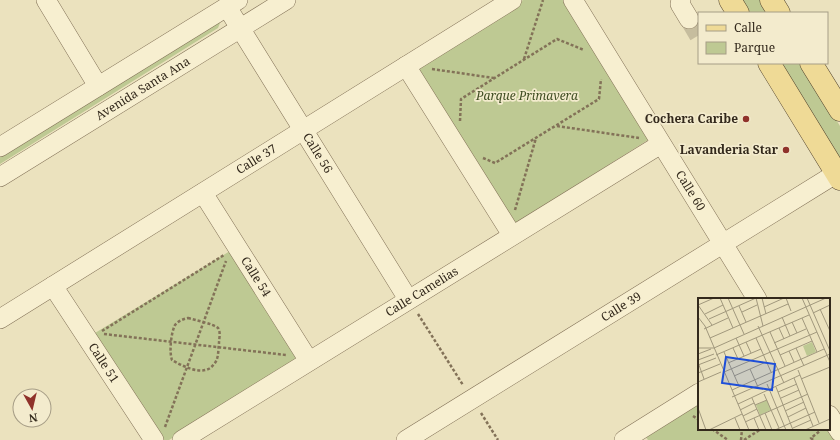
<svg xmlns="http://www.w3.org/2000/svg" width="840" height="440" font-family="'Noto Serif',serif">
  <style>
    .green { fill: #bec993 }
    .lines { fill: none; stroke-linecap: round; stroke-linejoin: round }
    .minor-tunnel { stroke: #c6bd9e; stroke-width: 19; stroke-dasharray: 19 10; stroke-linecap: butt }
    .minor-casing { stroke: #837258; stroke-width: 20 }
    .major-casing { stroke: #50402c; stroke-width: 23 }
    .path { stroke: #837258; stroke-width: 2.5; stroke-dasharray: 3 2; stroke-linecap: butt }
    .minor { stroke: #f7efd0; stroke-width: 19 }
    .major { stroke: #efda96; stroke-width: 22 }
    .poi-dot { fill: #8f322a; stroke: #f3ebcd; stroke-width: 1.5 }
    .labels { text-anchor: middle; stroke-width: 3.5; stroke-linejoin: round; paint-order: stroke }
    .street-label { font-size: 12px; fill: #33291c; stroke: #f3ebcd }
    .park-label { font-size: 12px; font-style: italic; fill: #404e23; stroke: #f3ebcd }
    .poi-label { font-size: 12px; font-weight: bold; fill: #33291c; stroke: #f3ebcd; text-anchor: end }
    .inset-road { fill: none; stroke: #a1987d; stroke-width: 1 }
    .view { fill: #1d4ed8; fill-opacity: 0.15; stroke: #1d4ed8; stroke-width: 2 }
    .inset-edge { fill: none; stroke: #33291c; stroke-width: 2 }
  </style>
  <rect width="100%" height="100%" fill="#ebe2be"/>
  <path class="green" d="M523,0H563L648,140L513,225L414,67Z
    M740,0H761L770,13H748Z
    M218,19L220,23L218,28L0,164V151Z
    M780,63H801L840,126V160Z
    M230,251L300,360L169,440H160L95,333Z
    M699,402V429H827L834,440H648L645,436Z"/>
  <g class="lines">
    <path class="minor-tunnel" d="M689,19L699,36"/>
    <defs>
      <g id="minor">
        <path d="M46,0L98,86"/>
        <path id="s1" d="M573,0L757,299"/>
        <path d="M681,0L680,4L689,19"/>
        <path id="s2" d="M227,7L408,299"/>
        <path d="M406,66L512,235"/>
        <path d="M0,147L238,0"/>
        <path id="s3" d="M0,177L286,0"/>
        <path id="s4" d="M203,193L309,361"/>
        <path id="s5" d="M53,286L154,440"/>
        <path id="s6" d="M0,319L512,0"/>
        <path d="M829,415L840,432"/>
        <path id="s7" d="M182,440L661,144"/>
        <path id="s8" d="M406,440L837,173"/>
        <path d="M624,440L699,393"/>
      </g>
      <path id="major" d="M730,0L738,13
        M771,0L779,13
        M769,63L840,179
        M811,63L840,110"/>
    </defs>
    <use href="#minor" class="minor-casing"/>
    <use href="#major" class="major-casing"/>
    <path class="path" d="M524,59L543,0
      M432,69L494,78
      M460,121L461,99L557,39L584,50
      M557,126L639,138
      M483,158L495,163L599,99L601,79
      M515,210L536,138
      M418,314L463,385
      M188,318C195,320 214,324 218,328C221,332 219,339 219,343C218,350 219,359 214,364C205,378 182,366 172,360C169,352 171,333 175,325C178,321 183,319 188,318Z
      M102,331L224,255
      M104,334L286,355
      M481,413L498,440
      M693,416L699,420
      M165,427L226,261
      M712,429L728,440
      M741,440L742,429
      M744,440L761,429
      M813,440L811,438L820,431"/>
    <use href="#minor" class="minor"/>
    <use href="#major" class="major"/>
  </g>
  <g class="poi-dot">
    <circle cx="746" cy="119" r="4"/>
    <circle cx="786" cy="150" r="4"/>
  </g>
  <g class="labels">
    <g class="street-label">
      <text dy="4" stroke="none"><textPath href="#s3" startOffset="168">Avenida Santa Ana</textPath></text>
      <text dy="4" stroke="none"><textPath href="#s2" startOffset="172">Calle 56</textPath></text>
      <text dy="4" stroke="none"><textPath href="#s6" startOffset="302">Calle 37</textPath></text>
      <text dy="4" stroke="none"><textPath href="#s1" startOffset="224">Calle 60</textPath></text>
      <text dy="4" stroke="none"><textPath href="#s4" startOffset="99">Calle 54</textPath></text>
      <text dy="4" stroke="none"><textPath href="#s7" startOffset="282">Calle Camelias</textPath></text>
      <text dy="4" stroke="none"><textPath href="#s8" startOffset="253">Calle 39</textPath></text>
      <text dy="4" stroke="none"><textPath href="#s5" startOffset="92">Calle 51</textPath></text>
    </g>
    <g class="park-label">
      <text x="527" y="100">Parque Primavera</text>
    </g>
    <g class="poi-label">
      <text x="738" y="123">Cochera Caribe</text>
      <text x="778" y="154">Lavanderia Star</text>
    </g>
  </g>
  <g transform="translate(698 298)">
    <rect width="132" height="132" fill="#ebe2be"/>
    <path d="M114,44L118,54L109,58L105,48ZM69,102L73,112L62,117L58,107Z" fill="#bec993"/>
    <path class="inset-road" d="M22,0L35,30M30,0L46,36M58,0L65,28M64,0L68,16M88,0L93,13M104,0L132,64M109,0L132,53M0,7L14,27M0,7L16,0M41,8L48,24M66,9L86,0M122,11L132,33M44,14L59,7M115,15L132,7M7,16L25,7M0,19L7,28L51,132M84,19L92,38M104,20L119,54M11,21L58,0M94,24L99,35M60,28L86,85M81,30L86,41M6,31L30,20M72,34L87,68M12,40L90,6M38,40L46,58M58,40L73,74M48,44L53,55M76,45L108,31M0,50H16L128,0M35,50L40,61M98,50L106,68M91,53L96,64M26,54L41,88M0,56L13,51M18,57L111,17M82,57L114,43M0,62L16,56M30,65L63,51M0,67L18,60M1,67L6,81M52,71L60,89M100,72L121,125M26,74L119,34M0,75L22,66M36,78L68,64M96,80L115,128M103,81L132,69M0,84L23,74M69,86L88,132M78,89L95,132M34,92L126,51M80,94L99,86M66,96L81,130M34,99L132,56M54,100L68,132M83,100L101,92M40,106L102,77M57,107L69,102M0,110L8,132M42,112L56,105M87,113L106,104M67,115L74,132M45,118L59,111M90,119L108,110M37,120L42,132M56,120L61,132M47,124L110,96M95,130L113,122M11,132L44,116M77,132L117,114M107,132L132,121"/>
    <path class="view" d="M28,59L77,66L74,92L24,85Z"/>
    <rect width="132" height="132" class="inset-edge"/>
  </g>
  <rect x="698" y="12" width="130" height="52" fill="#f3ebcd" stroke="#a69d86"/>
  <rect x="706" y="25" width="20" height="6" fill="#efda96" stroke="#a69d86"/>
  <text x="734" y="32" font-size="12" fill="#33291c">Calle</text>
  <rect x="706" y="42" width="20" height="12" fill="#bec993" stroke="#a69d86"/>
  <text x="734" y="52" font-size="12" fill="#33291c">Parque</text>
  <g transform="translate(32 408) rotate(172)"><circle r="19" fill="#f3ebcd" stroke="#a69d86"/>
  <path d="M0-3L7 15L0 10L-7 15Z" fill="#8f322a"/>
  <text y="-6" font-size="11" font-weight="bold" text-anchor="middle" fill="#33291c">N</text>
  </g>
</svg>
